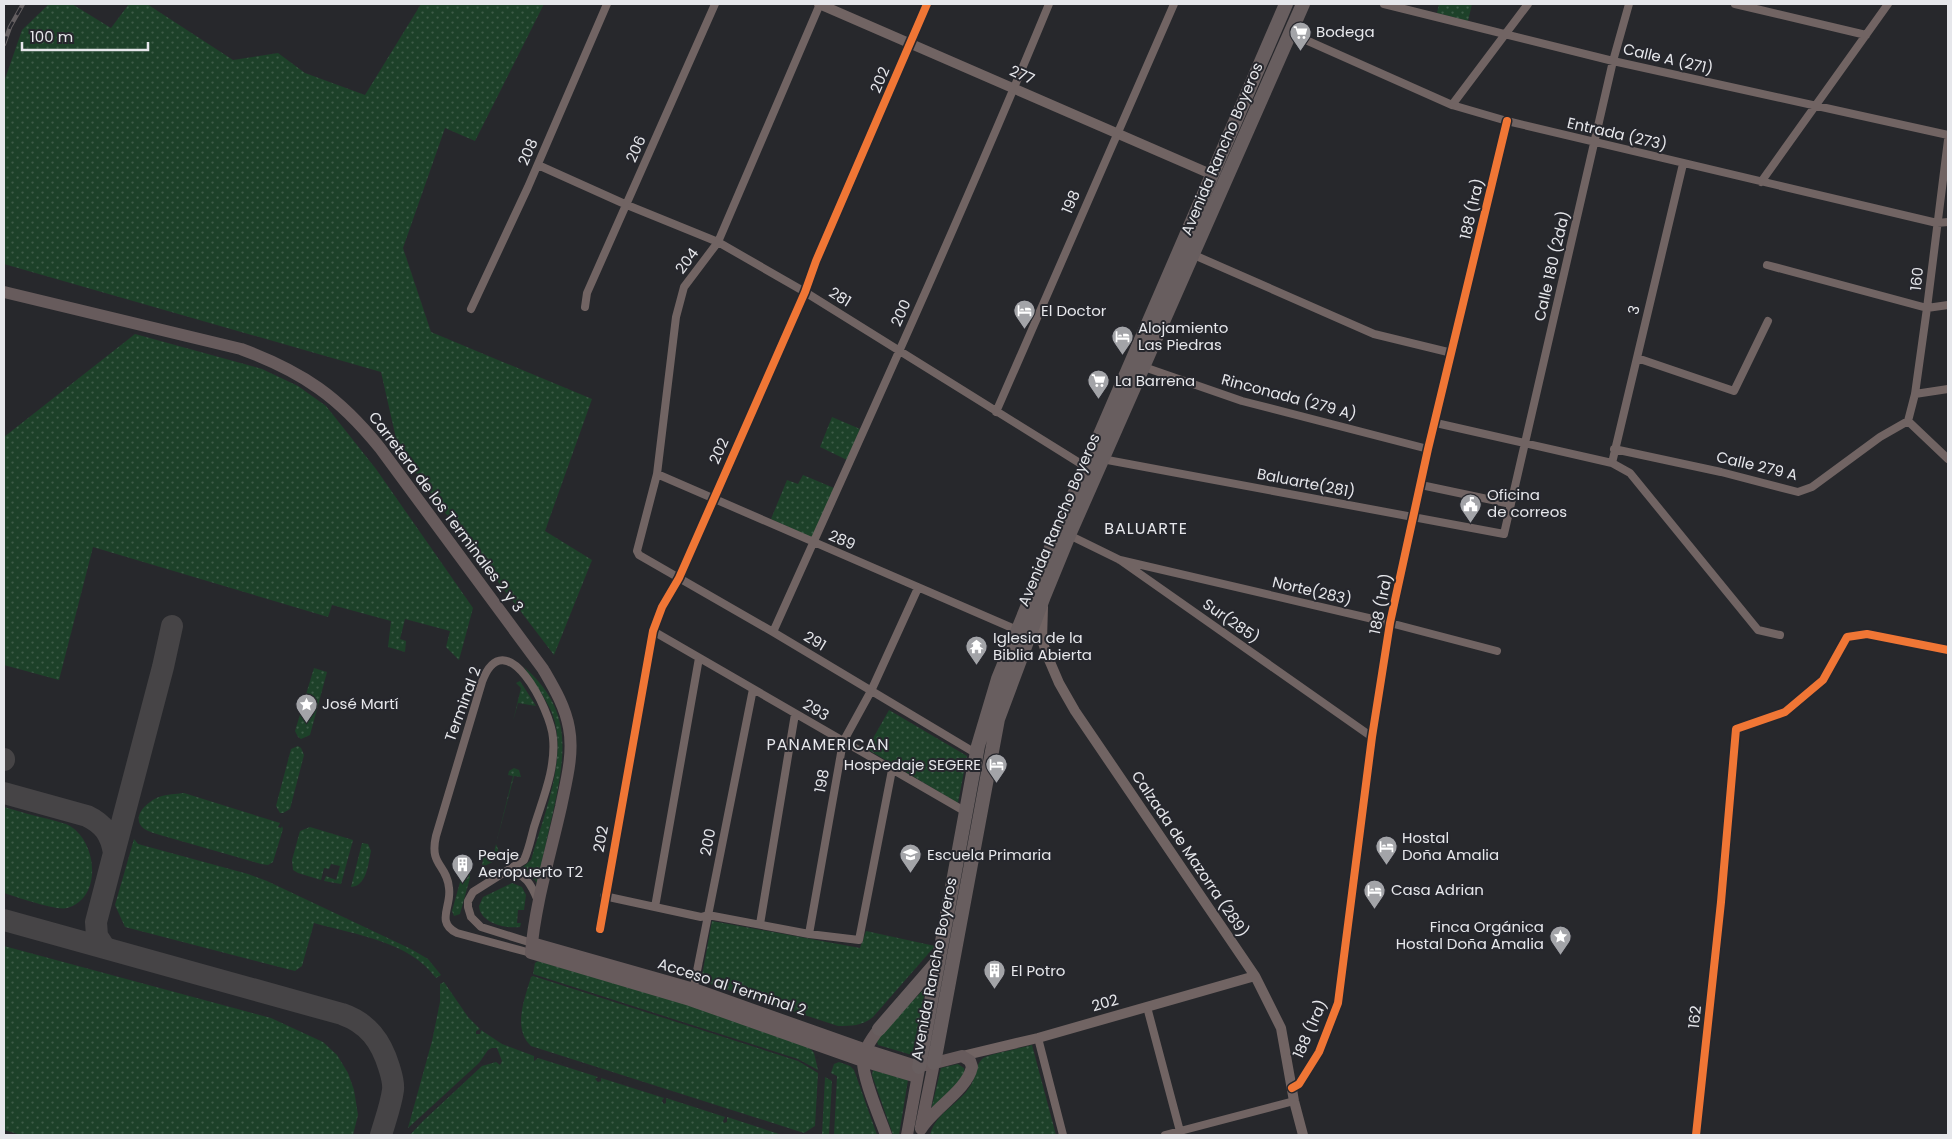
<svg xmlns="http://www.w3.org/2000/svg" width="1952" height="1139" font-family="Poppins,sans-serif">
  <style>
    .grass { fill: url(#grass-dots) }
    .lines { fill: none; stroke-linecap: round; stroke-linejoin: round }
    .taxiway { stroke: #464446; stroke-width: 22 }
    .minor { stroke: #716463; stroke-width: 8 }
    .tertiary { stroke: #716463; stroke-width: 10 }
    .primary { stroke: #675b5c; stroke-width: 12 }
    .trunk { stroke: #685e5f; stroke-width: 14 }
    .rail-casing { stroke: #645f61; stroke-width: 4.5 }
    .rail { stroke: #26272d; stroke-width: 2.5; stroke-dasharray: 8; stroke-linecap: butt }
    .cycleway-casing { stroke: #26272d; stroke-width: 11 }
    .cycleway { stroke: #f07635; stroke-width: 8 }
    .labels { text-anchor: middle; stroke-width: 4; stroke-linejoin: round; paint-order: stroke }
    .poi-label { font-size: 15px; fill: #e6e7eb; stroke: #26272d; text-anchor: start }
    .street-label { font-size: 15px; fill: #e6e7eb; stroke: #26272d }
    .neighbourhood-label { font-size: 16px; letter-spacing: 1px; fill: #e6e7eb; stroke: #26272d }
  </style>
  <defs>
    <pattern id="grass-dots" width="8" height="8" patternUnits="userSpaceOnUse" patternTransform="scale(1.25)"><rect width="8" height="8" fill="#1d4129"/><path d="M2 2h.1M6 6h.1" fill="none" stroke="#3e5c48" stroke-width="1.8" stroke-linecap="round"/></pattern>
  </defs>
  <rect width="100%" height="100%" fill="#27282c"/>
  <path class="grass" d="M49,4H72L111,28L129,4H147L233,60L278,53L305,73L365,95L421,4H544L475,141L445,128L403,248L431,332L592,399L545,531L592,560L554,655L437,502L398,447L381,372L4,264V82L22,30Z
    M1439,4H1472L1468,21L1437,13Z
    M135,334L262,369L298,386L326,406L376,469L473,608L459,660L446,647L450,631L405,619L400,639L406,641L405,652L388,647L391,621L332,605L328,617L93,547L59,680L4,665V437Z
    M832,417L860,429L847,460L820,447Z
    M803,475L834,488L813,538L771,519L787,480L798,484Z
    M524,667C572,709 566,751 554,808C548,833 543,858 537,883L530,874L522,868L531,860C543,817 569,756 552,713C545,697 534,682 524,667Z
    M314,668L327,672L310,735L301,739L298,737L295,731Z
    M520,681L536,706L518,703L513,721L521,688L516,683Z
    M889,710L967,756L958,803L867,749Z
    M298,746L301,748L304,755L290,809L283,813H280L276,806L291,749Z
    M514,768L519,770L521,777L514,776L496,844L501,857L483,867L482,865L484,855L488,859L493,856L513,776L508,775L509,771Z
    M184,793L280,823L278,827L281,828L282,826L283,829L273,862L268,865L261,864L160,835C154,833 146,831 142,827C131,815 150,800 159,797C167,794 176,794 184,793Z
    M4,807C20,812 36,816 52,820C58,822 65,823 70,826C97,842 103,898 67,908C56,911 17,897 4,893Z
    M310,827L353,840L341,884L324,881L326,876L336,880L340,866L331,864L329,869L324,868L321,880L298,873L293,870L292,860L300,831Z
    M134,839L138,844L248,874L267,881L411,949L428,959L441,975L436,978C409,941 356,935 314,923L302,966L295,971L125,927L115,905Z
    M362,843L368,844L371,851C368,864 367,886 351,887Z
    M466,871L470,874V878L460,914L454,916L452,911L462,875Z
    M512,883L522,887L526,895L524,910H518L517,923H521L520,927C506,929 480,923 479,906L483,897Z
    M712,921L860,948L866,931L935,946L873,1017C862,1026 851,1026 838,1026L701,981Z
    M4,946L271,1018L323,1042L337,1055L348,1073L354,1090L358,1115L353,1135H21L4,1130Z
    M538,961L705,1009L809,1047L814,1053L818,1070L798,1059L533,974L535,963Z
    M533,976L798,1061L818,1073L815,1126L804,1133L531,1046C512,1028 525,998 531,977Z
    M444,982L468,1017L480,1029L476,1031V1034H480L481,1030L502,1044L534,1056V1061L538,1058L598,1077L595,1079L598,1082L601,1081V1078L664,1098L662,1101L664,1104L666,1103V1098L725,1117L723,1121L724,1123L727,1122V1117L782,1135H410L423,1121L482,1066L496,1062L500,1065L502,1061L497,1048H492L488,1050L479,1063L408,1128L432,1041L440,1002V984Z
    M926,987L912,1055L878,1045L877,1041L879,1036Z
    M1032,1045L1056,1135H930C936,1112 959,1105 971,1085C976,1077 975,1065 983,1058C990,1054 1022,1048 1032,1045Z
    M839,1062L850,1066L854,1070L877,1135H834L837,1076L831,1073L834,1064Z
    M958,1064L964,1068L965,1075L931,1110L941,1068Z
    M873,1070L908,1080L899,1135H893L872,1075Z
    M825,1077L832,1081L829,1135H822Z"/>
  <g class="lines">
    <path class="taxiway" d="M4,759V760
      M4,793L87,816C104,824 111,835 114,853L96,922L97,936L105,948
      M114,853L163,667L172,626
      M4,920L342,1014C368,1023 381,1041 389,1067C391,1074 394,1082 393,1090C391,1105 385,1121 381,1135"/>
    <path class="minor" d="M820,4L718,242L684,287L676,317L657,474L637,551L639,555L773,632L977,754
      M1384,4L1613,61L1948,135
      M1735,4L1866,35
      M1290,33L1452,105L1507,121L1937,223L1948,222
      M1452,105L1528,4
      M538,165L627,205L718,242L805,292L1086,467
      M1761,182L1888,4
      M1194,255L1374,334L1452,353
      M1767,265L1927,308L1948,305
      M585,307L587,293L715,4
      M471,309L528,187L607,4
      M1637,358L1734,391L1768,321
      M1144,367L1242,401L1428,449
      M1915,394L1948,389
      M996,412L1174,4
      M1908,421L1915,394L1927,308L1948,140
      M1436,423L1612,463L1630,473L1758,630L1780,635
      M1614,449L1721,472L1798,492L1812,487L1880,437L1908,421L1948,459
      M1102,459L1504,534L1613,61L1629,4
      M1612,463L1683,164
      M657,474L1017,630
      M1421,485L1511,504
      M1069,535L1120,560L1372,737
      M1120,560L1390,623L1497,651
      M653,631L966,812
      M773,632C867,423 962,215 1049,4
      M507,873C525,871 532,886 538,901
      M604,896L701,917L708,915L809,934L859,940L892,770
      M655,907L699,658
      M760,924L795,714
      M600,929L653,631L662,607L679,578L805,292L816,261L927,4
      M809,934L843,742L871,691L918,588
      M531,953L457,933C435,922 452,906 449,888C447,864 429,866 436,836L482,682C505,619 551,710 553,738C556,768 543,798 534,827C531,838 529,849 524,860L473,892L468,901V907L471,917L481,927L532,943
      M693,991L753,689
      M1147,1007L1181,1135
      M1038,1038L1063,1135
      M1292,1088L1299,1084L1319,1052L1338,1003L1372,737L1390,623L1428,449L1507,121
      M1165,1135L1294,1101
      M1696,1135L1721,902L1736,729L1785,712L1823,680L1847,637L1867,634L1948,650"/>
    <path class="tertiary" d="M819,4L1213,175
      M1043,607L1042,640L1047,655L1059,683L1075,711L1255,976L1281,1028L1294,1101L1303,1135
      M962,1056L1038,1038L1255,976"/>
    <path class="primary" d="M4,292L241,349C303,372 339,397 380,448L543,669C554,688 565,706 569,728C574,754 566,782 561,807C550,856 535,904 531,953L690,1000L863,1061L917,1077
      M532,943L694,989L866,1050L919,1067
      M879,1029C872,1038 864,1049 863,1060C862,1077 880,1118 886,1135
      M921,1127L934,1063
      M921,1129C934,1108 967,1090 972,1067L970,1061L962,1056L927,1065
      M907,1135L919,1069"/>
    <path class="trunk" d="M879,1029L938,961
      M934,1063L998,719L1044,596L1069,535L1303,4
      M919,1067L978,746L998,679L1051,548L1286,4"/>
    <defs>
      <path id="rail" d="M4,44L10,27L23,4"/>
    </defs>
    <use href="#rail" class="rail-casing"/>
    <use href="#rail" class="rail"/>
    <defs>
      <path id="cycleway" d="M600,929L653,631L662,607L679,578L805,292L816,261L927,4
        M1292,1088L1299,1084L1319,1052L1338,1003L1372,737L1390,623L1428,449L1507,121
        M1696,1135L1721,902L1736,729L1785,712L1823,680L1847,637L1867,634L1948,650"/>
    </defs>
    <use href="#cycleway" class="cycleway-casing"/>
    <use href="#cycleway" class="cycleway"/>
  </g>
  <defs>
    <symbol id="supermarket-pin" viewBox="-11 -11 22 30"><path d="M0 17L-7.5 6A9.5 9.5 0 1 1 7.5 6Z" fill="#a3a4a8" stroke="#26272d"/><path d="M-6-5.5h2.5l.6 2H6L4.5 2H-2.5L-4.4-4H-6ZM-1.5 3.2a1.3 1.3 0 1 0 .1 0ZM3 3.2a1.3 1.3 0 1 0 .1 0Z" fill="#fff"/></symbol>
    <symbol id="hotel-pin" viewBox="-11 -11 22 30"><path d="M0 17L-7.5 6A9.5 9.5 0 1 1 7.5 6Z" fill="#a3a4a8" stroke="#26272d"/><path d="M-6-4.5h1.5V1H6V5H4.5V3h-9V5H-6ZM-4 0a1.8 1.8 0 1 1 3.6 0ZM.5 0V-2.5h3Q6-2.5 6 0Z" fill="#fff"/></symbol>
    <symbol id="civic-pin" viewBox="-11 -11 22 30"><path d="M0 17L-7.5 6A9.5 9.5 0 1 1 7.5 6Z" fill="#a3a4a8" stroke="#26272d"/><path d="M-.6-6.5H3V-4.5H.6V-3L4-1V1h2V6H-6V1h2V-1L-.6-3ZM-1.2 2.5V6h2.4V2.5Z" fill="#fff"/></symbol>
    <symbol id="temple-pin" viewBox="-11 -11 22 30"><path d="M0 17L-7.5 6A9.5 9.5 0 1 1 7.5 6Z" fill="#a3a4a8" stroke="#26272d"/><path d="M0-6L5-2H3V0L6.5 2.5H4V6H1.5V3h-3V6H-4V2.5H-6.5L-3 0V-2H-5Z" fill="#fff"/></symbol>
    <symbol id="sight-pin" viewBox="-11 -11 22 30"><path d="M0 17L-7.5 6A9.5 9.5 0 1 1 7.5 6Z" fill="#a3a4a8" stroke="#26272d"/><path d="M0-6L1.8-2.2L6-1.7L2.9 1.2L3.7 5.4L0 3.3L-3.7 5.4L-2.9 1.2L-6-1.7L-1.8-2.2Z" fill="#fff"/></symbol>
    <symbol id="school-pin" viewBox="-11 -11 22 30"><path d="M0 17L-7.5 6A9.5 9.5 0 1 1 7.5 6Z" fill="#a3a4a8" stroke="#26272d"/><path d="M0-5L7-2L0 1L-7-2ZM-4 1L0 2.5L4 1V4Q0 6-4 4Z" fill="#fff"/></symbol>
    <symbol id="building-pin" viewBox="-11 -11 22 30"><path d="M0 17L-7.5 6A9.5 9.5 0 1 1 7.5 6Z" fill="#a3a4a8" stroke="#26272d"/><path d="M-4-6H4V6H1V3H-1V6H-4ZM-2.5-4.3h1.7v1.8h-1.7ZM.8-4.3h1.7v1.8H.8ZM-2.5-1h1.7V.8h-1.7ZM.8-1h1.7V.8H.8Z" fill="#fff"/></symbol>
  </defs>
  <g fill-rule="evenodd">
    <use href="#supermarket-pin" x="1288" y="20" width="25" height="34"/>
    <use href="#hotel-pin" x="1012" y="298" width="25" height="34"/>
    <use href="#hotel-pin" x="1110" y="324" width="25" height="34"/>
    <use href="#supermarket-pin" x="1086" y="368" width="25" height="34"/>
    <use href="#civic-pin" x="1458" y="492" width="25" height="34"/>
    <use href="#temple-pin" x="964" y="634" width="25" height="34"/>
    <use href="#sight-pin" x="294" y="692" width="25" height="34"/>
    <use href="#hotel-pin" x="984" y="752" width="25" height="34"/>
    <use href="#hotel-pin" x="1374" y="834" width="25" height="34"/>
    <use href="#school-pin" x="898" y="842" width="25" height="34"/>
    <use href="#building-pin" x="450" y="852" width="25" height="34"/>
    <use href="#hotel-pin" x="1362" y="878" width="25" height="34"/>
    <use href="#sight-pin" x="1548" y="924" width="25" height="34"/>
    <use href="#building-pin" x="982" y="958" width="25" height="34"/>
  </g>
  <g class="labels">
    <g class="poi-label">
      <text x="1316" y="37">Bodega</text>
      <text x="1041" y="316">El Doctor</text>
      <text x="1138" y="333">Alojamiento<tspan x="1138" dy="17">Las Piedras</tspan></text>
      <text x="1115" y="386">La Barrena</text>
      <text x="1487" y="500">Oficina<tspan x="1487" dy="17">de correos</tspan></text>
      <text x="993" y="643">Iglesia de la<tspan x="993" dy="17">Biblia Abierta</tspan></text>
      <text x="322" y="709">José Martí</text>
      <text x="981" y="770" text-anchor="end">Hospedaje SEGERE</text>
      <text x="1402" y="843">Hostal<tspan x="1402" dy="17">Doña Amalia</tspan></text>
      <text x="478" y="860">Peaje<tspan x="478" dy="17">Aeropuerto T2</tspan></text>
      <text x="927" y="860">Escuela Primaria</text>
      <text x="1391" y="895">Casa Adrian</text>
      <text x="1544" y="932" text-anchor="end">Finca Orgánica<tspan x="1544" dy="17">Hostal Doña Amalia</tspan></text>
      <text x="1011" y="976">El Potro</text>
    </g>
    <g class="street-label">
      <text transform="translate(1668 59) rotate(13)" y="5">Calle A (271)</text>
      <text transform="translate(1022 75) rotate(24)" y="5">277</text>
      <text transform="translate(880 80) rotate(-67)" y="5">202</text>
      <text transform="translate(1617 134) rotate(13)" y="5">Entrada (273)</text>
      <text transform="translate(636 149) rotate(-66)" y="5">206</text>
      <text transform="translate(1222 149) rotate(-67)" y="5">Avenida Rancho Boyeros</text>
      <text transform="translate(528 152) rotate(-67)" y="5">208</text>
      <text transform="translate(1071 202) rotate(-67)" y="5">198</text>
      <text transform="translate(1472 209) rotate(-77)" y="5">188 (1ra)</text>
      <text transform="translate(687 261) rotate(-53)" y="5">204</text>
      <text transform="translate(1552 266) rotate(-77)" y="5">Calle 180 (2da)</text>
      <text transform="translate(1917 279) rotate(-84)" y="5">160</text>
      <text transform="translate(840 297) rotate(32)" y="5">281</text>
      <text transform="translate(1634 310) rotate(-76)" y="5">3</text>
      <text transform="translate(901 313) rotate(-66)" y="5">200</text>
      <text transform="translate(1289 397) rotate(15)" y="5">Rinconada (279 A)</text>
      <text transform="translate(719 451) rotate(-66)" y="5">202</text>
      <text transform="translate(1757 466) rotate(13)" y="5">Calle 279 A</text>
      <text transform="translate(1306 483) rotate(11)" y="5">Baluarte(281)</text>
      <text transform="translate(446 512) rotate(53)" y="5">Carretera de los Terminales 2 y 3</text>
      <text transform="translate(1059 520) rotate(-67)" y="5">Avenida Rancho Boyeros</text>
      <text transform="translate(842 540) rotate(23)" y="5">289</text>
      <text transform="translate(1312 591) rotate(13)" y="5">Norte(283)</text>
      <text transform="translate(1381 604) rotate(-78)" y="5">188 (1ra)</text>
      <text transform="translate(1231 621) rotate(35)" y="5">Sur(285)</text>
      <text transform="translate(815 641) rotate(31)" y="5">291</text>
      <text transform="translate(463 704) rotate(-70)" y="5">Terminal 2</text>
      <text transform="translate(816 710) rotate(30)" y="5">293</text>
      <text transform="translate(822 781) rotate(-80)" y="5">198</text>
      <text transform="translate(601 839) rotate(-80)" y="5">202</text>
      <text transform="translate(708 842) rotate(-79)" y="5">200</text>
      <text transform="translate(1190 854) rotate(56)" y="5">Calzada de Mazorra (289)</text>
      <text transform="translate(934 969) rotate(-79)" y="5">Avenida Rancho Boyeros</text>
      <text transform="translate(732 987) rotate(18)" y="5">Acceso al Terminal 2</text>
      <text transform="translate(1105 1003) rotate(-16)" y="5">202</text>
      <text transform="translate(1695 1017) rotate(-84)" y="5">162</text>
      <text transform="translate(1310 1029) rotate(-66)" y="5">188 (1ra)</text>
    </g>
    <g class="neighbourhood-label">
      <text x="1146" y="534">BALUARTE</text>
      <text x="828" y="750">PANAMERICAN</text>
    </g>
  </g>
  <rect width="1952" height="1139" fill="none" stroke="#e6e7eb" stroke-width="10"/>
  <path d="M22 42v8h126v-8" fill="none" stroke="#e6e7eb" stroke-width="2.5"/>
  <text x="30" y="42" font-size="15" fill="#e6e7eb" stroke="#26272d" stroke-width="4" paint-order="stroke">100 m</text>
</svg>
